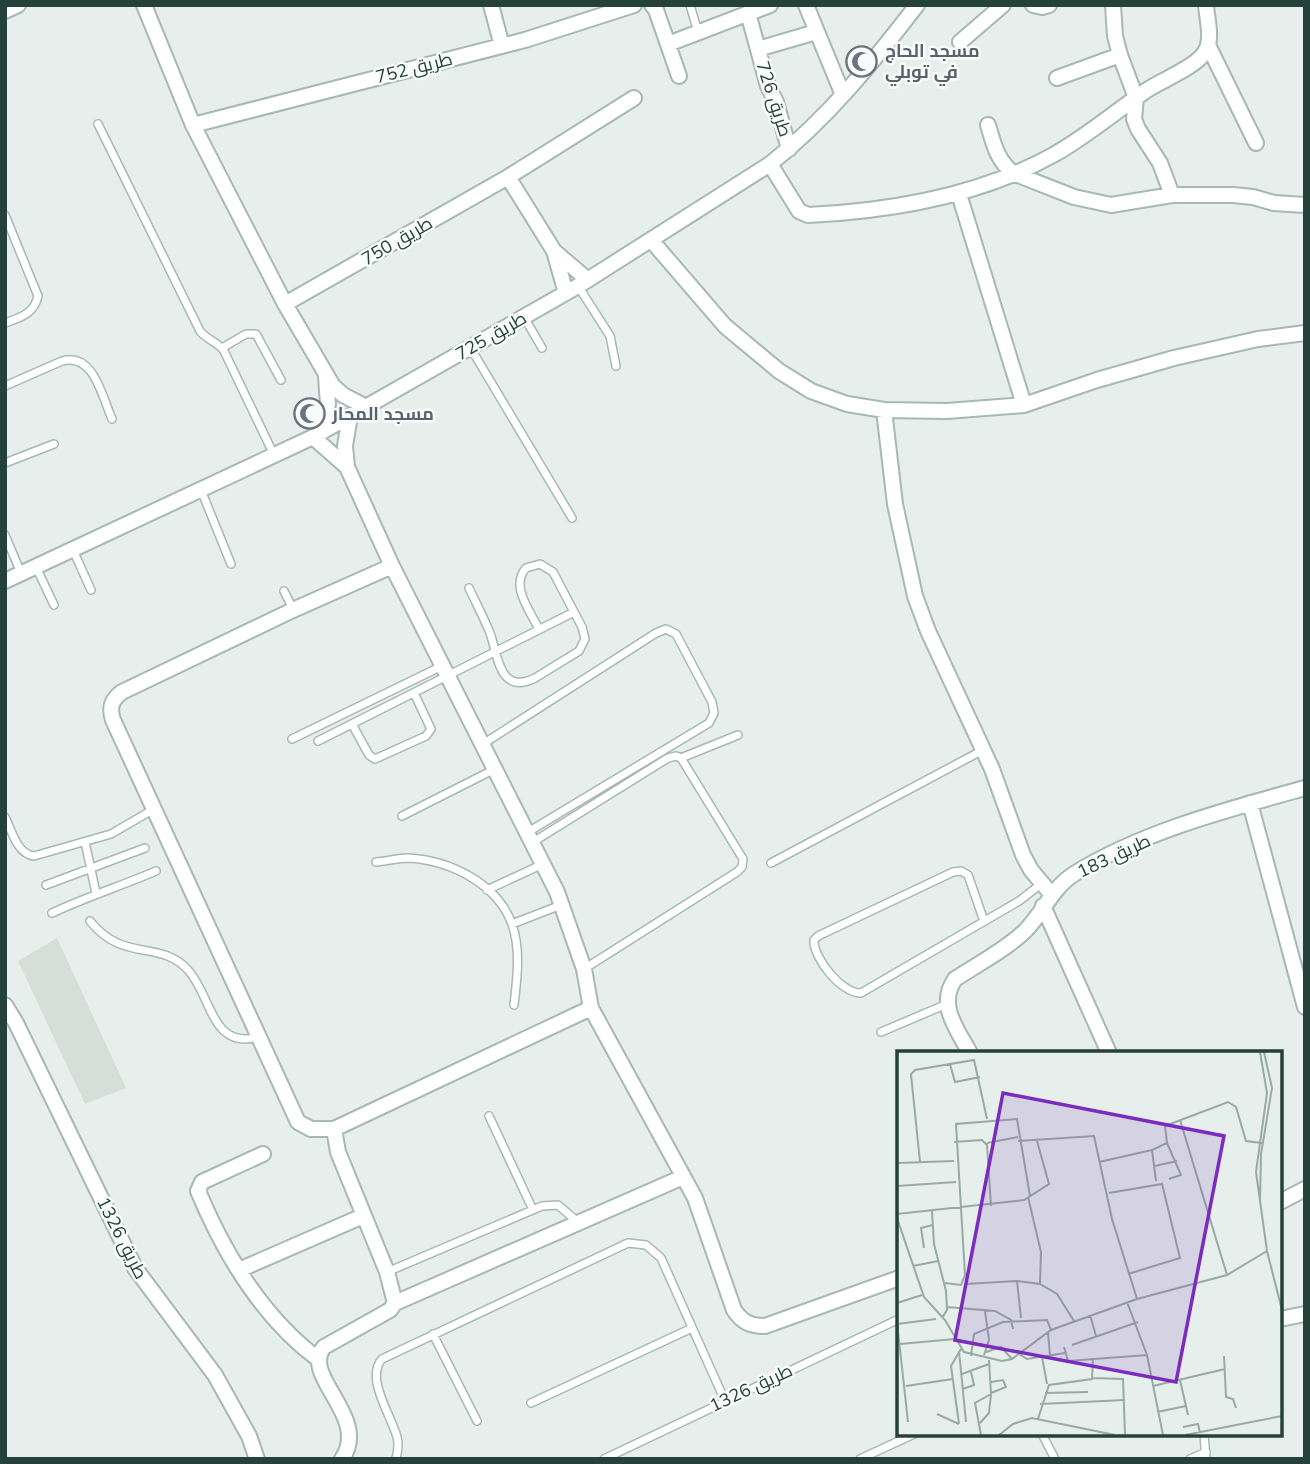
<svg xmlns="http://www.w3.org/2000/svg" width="1310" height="1464" font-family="'Nunito Sans',Cairo,sans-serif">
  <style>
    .built { fill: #d4dfda }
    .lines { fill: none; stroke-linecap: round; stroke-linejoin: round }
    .lane-casing { stroke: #a8b8b2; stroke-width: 10 }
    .street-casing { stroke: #a8b8b2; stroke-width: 18 }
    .lane { stroke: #fff; stroke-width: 7 }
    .street { stroke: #fff; stroke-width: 14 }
    .labels { text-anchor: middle; stroke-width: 5; stroke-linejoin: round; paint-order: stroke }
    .worship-label { font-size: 18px; font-weight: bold; fill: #5b616d; stroke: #f7fbf9; text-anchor: start }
    .street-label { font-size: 18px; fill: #24423a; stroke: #f7fbf9 }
    .inset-road { fill: none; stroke: #98aaa4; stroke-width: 2 }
    .view { fill: #7b2cbf; fill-opacity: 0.15; stroke: #7b2cbf; stroke-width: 3.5 }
    .inset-edge { fill: none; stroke: #24423a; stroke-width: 3.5 }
  </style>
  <rect width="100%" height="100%" fill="#e6efeb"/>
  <path class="built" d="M57,938L126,1088L85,1104L18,961Z"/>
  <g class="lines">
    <defs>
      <path id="lane" d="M690,5L698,32
        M98,124L200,331C207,340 218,342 224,351L274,455
        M5,215L38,296C34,314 21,317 5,323
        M578,286L610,336L616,366
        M524,317L542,348
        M470,347L572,518
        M222,348L246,334H256L281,380
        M5,386L62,361C94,352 102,397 112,419
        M5,463L54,444
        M201,490L231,564
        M5,535L21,573
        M73,550L91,590
        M36,567L54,605
        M469,588C476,603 484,618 490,633C498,655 499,696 535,678L579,651L585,639L582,627L553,572L540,564L526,568C510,586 530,611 539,629
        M284,591L293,609
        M352,724L369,755L375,759L426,736L431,729L414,693
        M292,739L442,666
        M318,741L574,612
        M483,744L656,633L666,629L676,634L712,702L714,713L709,723L528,832
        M681,758L738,735
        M402,816L495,769
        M5,817C12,831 17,854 34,856L111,834L154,809
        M85,842L96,893
        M533,842L668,758L676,756L681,758L743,859L742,867L737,872L584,969
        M376,862C387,861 398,858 408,858C449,860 497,883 512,924C521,950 517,979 514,1005
        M771,863L983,750
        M46,885L145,848
        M487,890L543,864
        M52,913C86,897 121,886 156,871
        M90,921C123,963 160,939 188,970C212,996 211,1050 258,1037
        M984,921L968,875L961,871L953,872L818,936L814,940C813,958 842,994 861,993L1019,901L1041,884
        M512,924L561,905
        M881,1032L947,1004
        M489,1116L533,1210
        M387,1272L542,1206L558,1205L579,1223
        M433,1334L477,1421
        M531,1403L692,1328
        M1042,1434L1055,1459
        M1204,1434L1206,1459
        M396,1459C398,1451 399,1444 397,1437C391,1415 365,1378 382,1359L628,1243L646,1245L661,1258L725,1401
        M604,1459L899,1319
        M860,1459L914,1434
        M1190,1459L1206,1452"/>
      <path id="street" d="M144,5L193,125L285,304L333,386L343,395L366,407
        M491,5L502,46
        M652,5L656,10L679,76
        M806,5L843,95
        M1033,5L1042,7L1049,5
        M1113,5L1115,36L1120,55L1136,98L1134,119L1138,129L1160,163L1172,195
        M5,11L18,5
        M748,13L768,86L776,102L789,149
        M960,42L1003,5
        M668,44L770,5
        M1208,45L1256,143
        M758,49L816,32
        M1057,78L1120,55
        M193,125L525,40L634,5
        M988,125C994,145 997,160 1013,173L1074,197L1111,205L1172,195H1233L1253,197L1274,203L1305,205
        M770,164L799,211L808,215C893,211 980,196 1055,154C1087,136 1116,111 1147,90C1162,80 1196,67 1205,52C1213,40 1207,19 1206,5
        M508,177L554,251L566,293
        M959,194L1024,405
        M651,240L725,326L779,371L811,391L847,404L884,410L947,411L1024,405L1097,380L1174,358L1258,339L1305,333
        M554,251L588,280
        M285,304L508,177L634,98
        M884,410L895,504L915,596L928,631L992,769L1023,855L1031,870L1052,895
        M350,416L345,446L347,467L392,566L557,892L584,969L591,1008L695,1198L734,1310C742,1322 750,1326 765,1326L899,1278
        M322,432L328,404L326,377
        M313,437L347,467
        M392,566L293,610L122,692C111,700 109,708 113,720L298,1122L311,1129H334L591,1008
        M5,581L313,437L578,286L770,164C827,119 873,62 917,5
        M1250,803L1305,1007
        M1043,906L1109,1053
        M5,1005L16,1023L135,1268L215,1375L249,1436L257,1459
        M970,1053C957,1029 937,1005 955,979C978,964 1005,950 1025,931C1043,913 1052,888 1074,874C1141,832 1229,809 1305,788
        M334,1129L338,1152L387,1272L395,1303L390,1310L324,1347C300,1376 371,1417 342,1459
        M263,1154L202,1182L198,1191C224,1253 263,1318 318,1359
        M1280,1202L1305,1189
        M239,1270L363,1216
        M395,1303L683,1177
        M1280,1319L1305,1314"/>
    </defs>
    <use href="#lane" class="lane-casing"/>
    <use href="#street" class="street-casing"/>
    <use href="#lane" class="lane"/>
    <use href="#street" class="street"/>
  </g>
  <defs>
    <symbol id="mosque-ring" viewBox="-11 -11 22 22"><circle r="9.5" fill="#f7fbf9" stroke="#6b7280" stroke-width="1.5"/><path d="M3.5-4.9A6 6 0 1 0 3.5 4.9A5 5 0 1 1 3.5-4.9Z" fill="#6b7280"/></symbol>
  </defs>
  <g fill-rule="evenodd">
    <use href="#mosque-ring" x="844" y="44" width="35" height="35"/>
    <use href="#mosque-ring" x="292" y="396" width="35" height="35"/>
  </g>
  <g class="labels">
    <g class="worship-label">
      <text x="885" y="57">مسجد الحاج<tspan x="885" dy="21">في توبلي</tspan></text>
      <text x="332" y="420">مسجد المحار</text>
    </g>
    <g class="street-label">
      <text transform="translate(414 68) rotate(-14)" y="6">طريق 752</text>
      <text transform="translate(774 99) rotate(72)" y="6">طريق 726</text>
      <text transform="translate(397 241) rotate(-30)" y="6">طريق 750</text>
      <text transform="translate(491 336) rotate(-30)" y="6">طريق 725</text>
      <text transform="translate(1114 856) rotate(-25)" y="6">طريق 183</text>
      <text transform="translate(122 1238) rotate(63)" y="6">طريق 1326</text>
      <text transform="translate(751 1388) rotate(-25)" y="6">طريق 1326</text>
    </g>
  </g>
  <g transform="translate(897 1051)">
    <rect width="385" height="385" fill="#e6efeb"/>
    <path class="inset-road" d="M363,1L370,42L359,121L370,200L385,259M53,13L58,31L83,26M283,69L330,224M121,90L197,85L215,168L240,248M57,91L85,89L90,94L94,155M90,92L121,86M270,92L284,124L272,128M23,111L14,23L18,19L77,9L90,68M202,111L255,99M0,112L57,110M258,115L280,110M259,130L255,99L270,92L268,75L331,51L339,56L349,90L365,92M0,135L59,131M212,142L265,133L283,207L231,223M131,146L144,201L143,233M363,151L364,103L375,37L367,1M35,160L37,193L49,240L50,259L45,267M0,163L127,149L152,133L140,90M0,167L27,246L48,269L67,301L105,310L115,308L154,279L240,248L330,224L370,200M27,197L24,177L36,174M16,215L41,210M120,230L124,267M48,232L64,234L68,224L59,73L120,68L133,145M68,233L120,230L143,233L160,243L177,270M230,251L250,304L266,384M0,252L25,244M50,256L98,260L114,269L116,278M193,264L199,285M0,271L11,371M0,273L39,268M151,281L153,305M3,293L58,288M175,294L241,271M167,296L171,310L250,304M62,300L69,371M89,301L104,296L115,308M122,303L130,308L168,302M87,304L92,289L88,260M74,305L77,283L106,271L150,269L154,279M327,305L329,346L336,348L339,357M145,306L150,333M65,323L92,313M196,327L226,328L228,384M283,329L291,364M94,331L106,329L109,336L94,342M9,335L56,328M256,335L328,318M66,338L77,334L74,321M148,342L191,341M143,353L228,349M260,361L289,355M40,363L62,373M141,368L152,334L195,328L196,307M83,372L92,362L94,343M62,373L54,315L64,298M286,376L301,373L303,382M84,384L78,352L94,343L92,309M102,384L116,373L135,367L218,384M288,384L385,365"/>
    <path class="view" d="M106,42L327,85L279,331L58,289Z"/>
    <rect width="385" height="385" class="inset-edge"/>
  </g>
  <rect width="1310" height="1464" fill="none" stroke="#24423a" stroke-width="14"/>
</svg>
